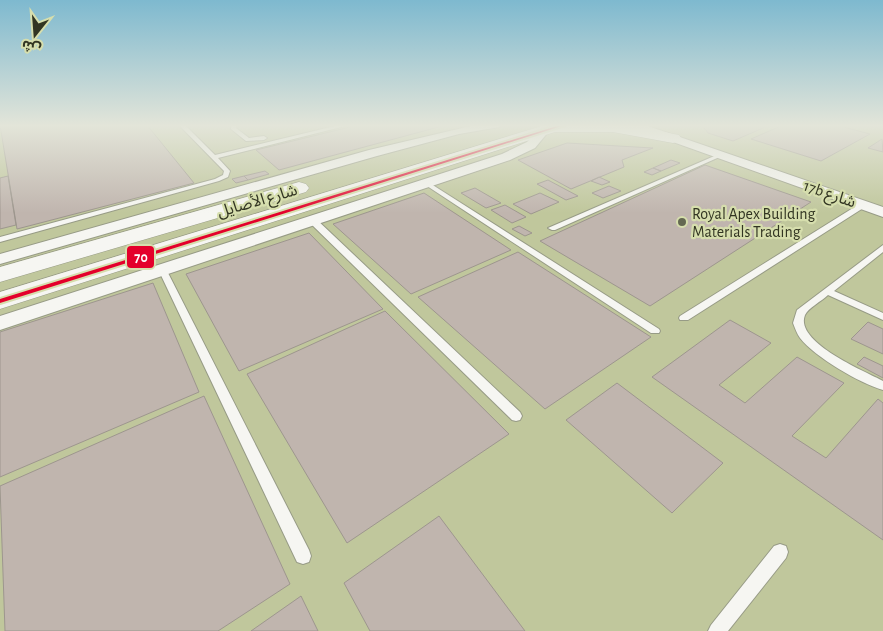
<svg xmlns="http://www.w3.org/2000/svg" width="883" height="631" font-family="'Alegreya Sans','Noto Sans Arabic',sans-serif">
  <style>
    .built { fill: #c0c79c }
    .building { fill: #c0b5ae; stroke: #9d968e }
    .lines { fill: none; stroke-linecap: round; stroke-linejoin: round }
    .lane-casing { stroke: #979b86; stroke-width: 2 }
    .street-casing { stroke: #979b86; stroke-width: 2 }
    .secondary-casing { stroke: #979b86; stroke-width: 1 }
    .lane { fill: #f6f6f2; fill-rule: evenodd }
    .street { fill: #f6f6f2; fill-rule: evenodd }
    .secondary { fill: #f6f6f2; fill-rule: evenodd }
    .bus-1-casing { stroke: #d6dead; stroke-width: 4 }
    .bus-1 { fill: #e4002b; fill-rule: evenodd }
    .poi-dot { fill: #646852; stroke: #d6dead; stroke-width: 2 }
    .labels { text-anchor: middle; stroke-width: 4.5; stroke-linejoin: round; paint-order: stroke }
    .far-street-label { font-size: 16px; fill: #323522; stroke: #d6dead }
    .far-poi-label { font-size: 16px; fill: #323522; stroke: #d6dead; text-anchor: start }
    .line-badge { stroke: #d6dead; stroke-width: 2 }
    .badge-label { font-size: 14px; text-anchor: middle; font-weight: bold; fill: #fff }
  </style>
  <rect width="100%" height="100%" fill="#c1c6ab"/>
  <path class="built" d="M0,125H883V631H0Z"/>
  <path class="building" d="M0,125H147L194,183L17,229Z
    M358,125H446L279,170L256,150Z
    M702,125H770L733,141L708,133Z
    M783,125H836L870,134L821,161L751,139Z
    M882,139L883,152L868,148Z
    M567,143L653,148L622,160L624,167L571,189L518,160Z
    M671,160L680,163L661,171L653,168Z
    M705,165L811,202L650,306L540,241Z
    M653,168L661,171L652,175L644,172Z
    M265,171L269,174L248,180L244,176Z
    M8,176L16,225L0,229V178Z
    M244,176L248,180L236,183L232,179Z
    M599,177L610,182L602,185L591,181Z
    M548,180L578,196L566,200L537,184Z
    M609,186L621,191L603,198L592,193Z
    M475,188L501,203L486,208L461,193Z
    M424,193L511,250L411,294L333,224Z
    M540,193L559,202L531,214L513,204Z
    M505,205L526,217L512,223L491,210Z
    M519,226L532,233L525,236L512,229Z
    M309,233L383,309L239,371L186,274Z
    M518,252L651,337L545,409L418,297Z
    M153,283L199,392L0,477V332Z
    M385,311L509,434L347,543L247,374Z
    M730,320L771,343L719,385L745,403L797,357L844,383L792,436L826,458L878,399L883,403V540L652,377Z
    M868,322L883,329V354L851,339Z
    M864,357L883,366V378L857,364Z
    M617,383L723,463L672,513L566,420Z
    M204,396L290,584L218,631H5L0,486Z
    M439,516L525,631H370L344,583Z
    M301,596L318,631H251Z"/>
  <g class="lines">
    <defs>
      <path id="lane" d="M179,125H185L215,155L339,125H349L218,158L230,171L228,177L219,181L0,242V237L215,179L223,175L224,171Z
        M231,125H237L236,128L249,138L264,136L267,138L264,140L246,141L231,129Z
        M719,154L724,155L555,230H552L548,228Z
        M424,182H428L659,329L660,331L659,333H651L424,184Z
        M861,203H867L868,205L688,320H680L679,318L680,316Z
        M309,218H315L520,412L522,416L520,420L516,421L512,420L309,222Z
        M883,245V252L834,291L883,313V320L828,295C822,301 808,308 805,315C794,342 864,371 883,381V390C859,383 815,357 800,338C797,334 795,328 793,323L797,310Z
        M162,266L166,269L309,550L311,556L309,562L303,564L297,562L158,269Z
        M780,544L786,546L788,552L786,558L728,631H708L711,625L774,546Z"/>
      <path id="street" d="M475,125H500L499,127L459,134L377,156L0,264V254L369,150Z
        M630,125H645L883,207V217L631,127Z
        M543,128L549,131L535,148L510,160L0,330V316L502,154L527,142L539,129Z"/>
      <path id="secondary" d="M545,125H629L679,135L681,138L679,141L673,143L613,132H555L0,309V292Z
        M299,182L306,184L309,188L306,192L0,282V267Z"/>
    </defs>
    <use href="#lane" class="lane-casing"/>
    <use href="#street" class="street-casing"/>
    <use href="#secondary" class="secondary-casing"/>
    <use href="#lane" class="lane"/>
    <use href="#street" class="street"/>
    <use href="#secondary" class="secondary"/>
    <defs>
      <path id="bus-1" d="M560,125H565L0,303V299Z"/>
    </defs>
    <use href="#bus-1" class="bus-1-casing"/>
    <use href="#bus-1" class="bus-1"/>
  </g>
  <linearGradient id="sky" x2="0" y2="1"><stop stop-color="#7eb9cf"/><stop offset="0.59" stop-color="#e3e5d9"/><stop offset="1" stop-color="#e3e5d9" stop-opacity="0"/></linearGradient>
  <rect width="883" height="213" fill="url(#sky)"/>
  <circle class="poi-dot" cx="682" cy="222" r="5"/>
  <g class="labels">
    <g class="far-street-label">
      <text transform="translate(830 193) rotate(19)" y="6">17b شارع</text>
      <text transform="translate(257 200) rotate(-16)" y="6">شارع الأصايل</text>
    </g>
    <g class="far-poi-label">
      <text x="692" y="219">Royal Apex Building<tspan x="692" dy="18">Materials Trading</tspan></text>
    </g>
  </g>
  <rect class="line-badge" x="126" y="245" width="29" height="24" rx="5" fill="#e4002b"/>
  <g class="badge-label">
    <text x="141" y="262">70</text>
  </g>
  <g transform="translate(35 35) rotate(197)" stroke="#d6dead" stroke-width="4" paint-order="stroke">
  <path d="M0-4L9 19L0 12L-9 19Z" fill="#323522"/>
  <text y="-8" font-size="14" font-weight="bold" text-anchor="middle" fill="#323522">ش</text>
  </g>
</svg>
